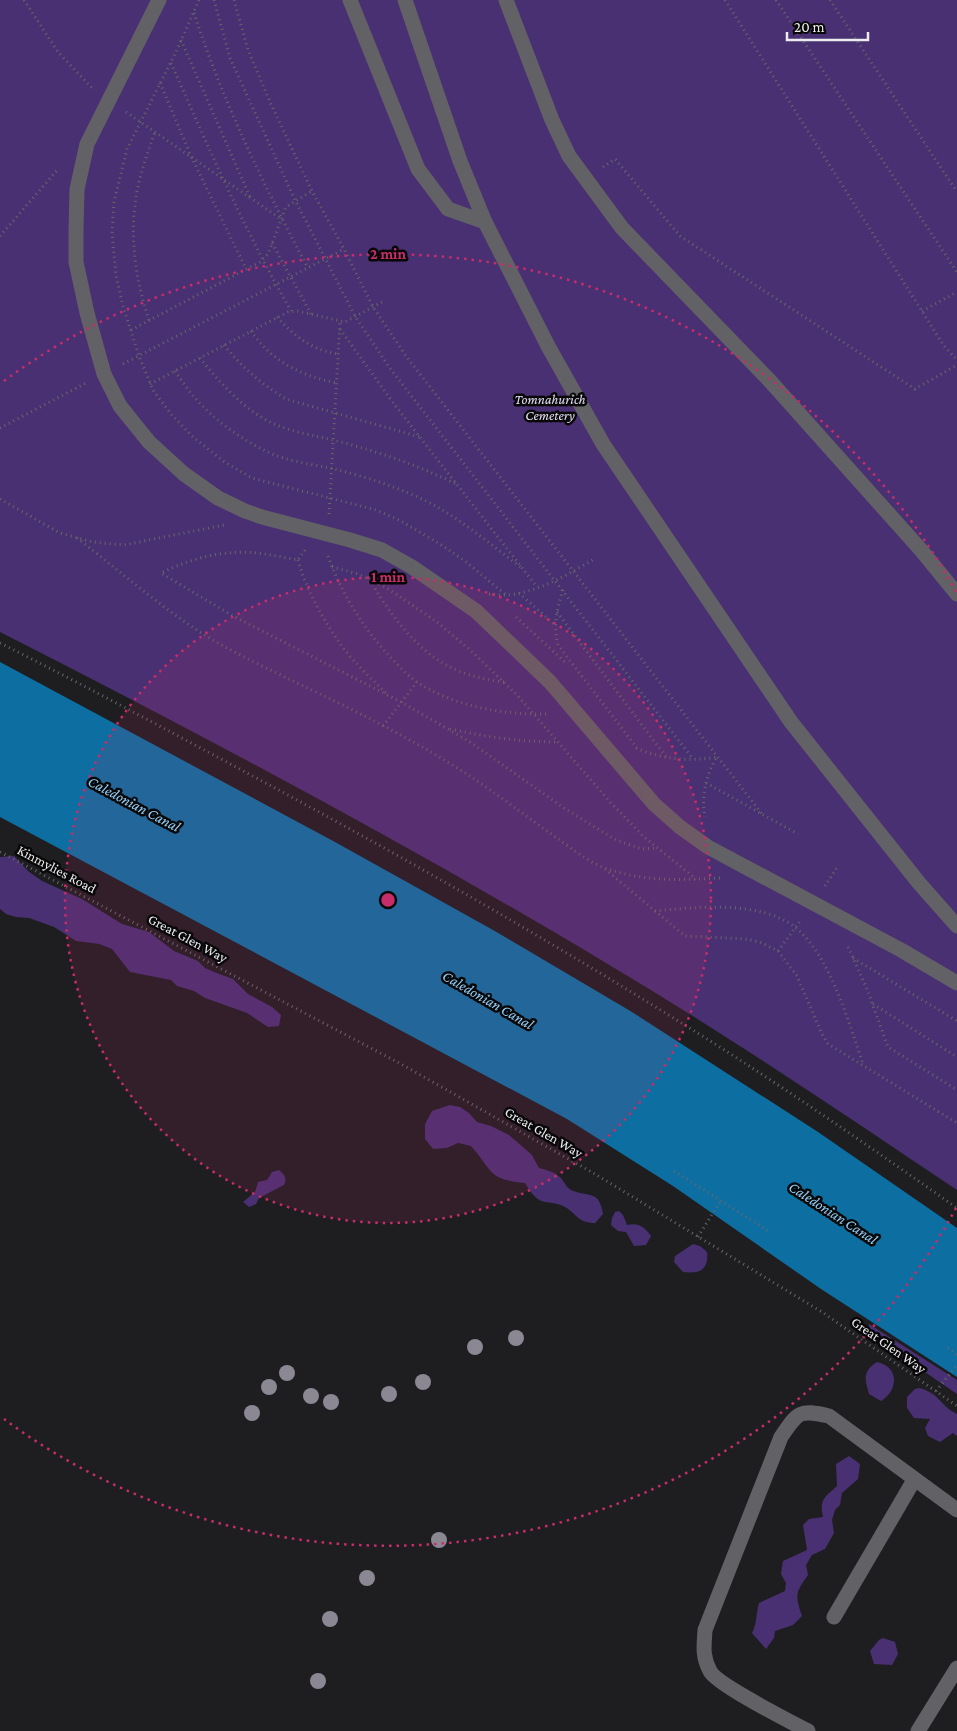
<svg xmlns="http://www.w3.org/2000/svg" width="957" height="1731" font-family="'Crimson Pro',serif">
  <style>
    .green { fill: #493072 }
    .water { fill: #0d6fa1 }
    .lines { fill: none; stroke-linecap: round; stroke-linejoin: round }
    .path { stroke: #67676a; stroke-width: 3; stroke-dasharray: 1 4; stroke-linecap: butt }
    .minor { stroke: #626165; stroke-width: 15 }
    .tree { fill: #8b8894 }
    .ring { fill: none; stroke: #c62d6a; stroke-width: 2.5; stroke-dasharray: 2.5 5 }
    .labels { text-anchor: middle; stroke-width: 5; stroke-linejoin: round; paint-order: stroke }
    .park-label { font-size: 14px; font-style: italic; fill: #e4def3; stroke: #080809 }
    .street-label { font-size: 14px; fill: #ecebed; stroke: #080809 }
    .water-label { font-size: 15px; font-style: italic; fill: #93cff9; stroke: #080809 }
    .centre { fill: #c62d6a; stroke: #080809; stroke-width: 2.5 }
    .ring-label { font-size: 15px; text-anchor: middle; font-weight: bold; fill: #c62d6a; stroke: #080809; stroke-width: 5; stroke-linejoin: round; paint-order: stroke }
  </style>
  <rect width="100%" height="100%" fill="#1e1e21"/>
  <path class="green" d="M0,0H957V1190C857,1123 757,1055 654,992C441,862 222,745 0,632Z
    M14,856L28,871L42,881L82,899L122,924L149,932L174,951L198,961L205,968L214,972L233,979L248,994L272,1007L281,1015L279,1026L268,1027L247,1013L205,998L194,991L177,986L171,980L130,972L112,949L99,944L76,941L54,927L29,918L16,917L6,914L0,909V857Z
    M450,1105L460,1107L469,1113L477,1122L491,1126L509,1135L532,1155L539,1168C547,1170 555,1172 561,1178C564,1182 567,1188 571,1190C589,1198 599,1189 603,1214L595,1223C578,1223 577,1214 565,1207C558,1203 552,1203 545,1202C535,1200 530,1191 525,1183C488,1180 492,1170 471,1146L458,1143L447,1148L433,1149L425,1139V1124L432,1111Z
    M279,1170C285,1175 287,1178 284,1185L259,1198L256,1204L249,1207L243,1202L255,1192L258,1182L267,1180L272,1172Z
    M619,1211L623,1215L627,1225C638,1222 645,1227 651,1236L646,1245L634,1246L626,1232L618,1231L611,1225L612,1218L615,1212Z
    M693,1244L700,1246L707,1252C709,1270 700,1274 683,1272L674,1262L675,1256Z
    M869,1324L957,1380V1394L868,1333Z
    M877,1362C900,1367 898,1391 881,1401L869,1394C865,1379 862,1372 877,1362Z
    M919,1388C940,1393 941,1407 957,1414V1436L953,1433L940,1442L928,1436L925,1428L930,1419L914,1418L907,1408V1397L915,1389Z
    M849,1456L860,1464L858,1479L842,1493L840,1505L835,1510L832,1520L834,1533L825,1549L812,1555L806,1565L808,1575C795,1593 795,1595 802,1616L793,1625L775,1631L774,1638L766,1649L752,1633C757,1624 756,1613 759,1603L785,1591L786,1583L781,1574L783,1561L807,1550L803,1525L809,1519L823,1517C819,1499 825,1497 837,1486L836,1464Z
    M883,1638L895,1642L898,1654L892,1665L874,1664L870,1651L879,1640Z"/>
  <path class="water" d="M0,662L335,842L493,930L632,1012L818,1132L957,1228V1377L821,1289L673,1186L567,1119L0,817Z"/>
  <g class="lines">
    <path class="path" d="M24,0L58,52L92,88
      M199,0L176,52L127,149L114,202L112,233L116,276L123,306L139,356L153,390L171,414L192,436L223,461L252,478L376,510L399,520L440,544L465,561L506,595
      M214,0L230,58L295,200L355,316L389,367L693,759
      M234,0L248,50L270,102L312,191L344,249L373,307L406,356L762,814
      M725,0L944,346L957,360
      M776,0L957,272
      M830,0L957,192
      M194,13C223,102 264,186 308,268
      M181,40L250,197
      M171,63C208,147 245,231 291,311
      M160,83L192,158L246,269
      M126,112L281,219
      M603,167L615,159L680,236L915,389L957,365
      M0,236L59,168
      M272,243L311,314
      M922,311L957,292
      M277,317C294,336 312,350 338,354
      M149,320C135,279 129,234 137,191C141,171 148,151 155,132
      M340,329L394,404L537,587
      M131,330L260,262L268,254L286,207L312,191
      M251,331C271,361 302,376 336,383
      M224,345C242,367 261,384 286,399L420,437
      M200,358C220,383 244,410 274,424C295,433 318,436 341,442C382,453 417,465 456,484
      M123,364L344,249
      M175,371C181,380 188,390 195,398C214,420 242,440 268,452C287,461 310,464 330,468C355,474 382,482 406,492C450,509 486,541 523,569
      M150,384L288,312L297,311L345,322L384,301
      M0,428L86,383
      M0,499L60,533L92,542L124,545L224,525
      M329,514L340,322
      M77,538C117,569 157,604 200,632C231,652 265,667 297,683C350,708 402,734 451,764C487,786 520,812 554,836C570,847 586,861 605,868C643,882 681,880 721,878
      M305,550L298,560C275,556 252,550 228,553C205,555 182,563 161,573L233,616L401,702L446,728L470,742L564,808L616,840L642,849L657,848
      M328,556C342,595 364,629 392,659C400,667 408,676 417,682C455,707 504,715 549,714
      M298,560C306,589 322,618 339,642C352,661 370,677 386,693
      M332,567L358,574L387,588L437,622L469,649L517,695L611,803L643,836L696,879
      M370,580C388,611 410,642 441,662C460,674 482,679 504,682
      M563,590C557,608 553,626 558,645L637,748
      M519,593L556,626
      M489,594C495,594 500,595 505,595C535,594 569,574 594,559
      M557,612L666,757
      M516,617L566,663
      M0,643C70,678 139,715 208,752C369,838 528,927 683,1024C777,1082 867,1145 957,1208
      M383,726L417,682
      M450,729C486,737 521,742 558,742
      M636,748C662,759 688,762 717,757C706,774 701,797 705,817
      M706,783L798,834
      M0,852L401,1064L595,1174L822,1312L957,1406
      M605,869L685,936L745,939L760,942L778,951L797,976L822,1034L828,1044L957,1123
      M825,886L838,866
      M655,911C696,907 762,900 796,928C830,956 849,1023 863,1064
      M848,947L867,989L888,1047L957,1090
      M778,951L801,920
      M853,958L957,1021
      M873,1004L957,1057
      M674,1171L770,1232
      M698,1237L721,1200
      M948,1348L957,1355
      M936,1391L957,1365"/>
    <path class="minor" d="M159,0L87,144L77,189L76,230V262L87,313L104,374L120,406L149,442L184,474L218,498L245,511L262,517L350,540L382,550L412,567L476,611L550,682L654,804L680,827L708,847L901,950L957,983
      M350,0L418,169L448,209L485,222
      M405,0L460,161L485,222L548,346L603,444L791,722L919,883L957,926
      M506,0L552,120L569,156L622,228L770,381L921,550L957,594
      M834,1617L914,1480
      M808,1731C791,1722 716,1684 710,1671C702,1656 704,1646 705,1630L781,1437C798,1412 799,1409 829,1416L957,1510
      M918,1731L957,1668"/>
  </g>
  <g class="tree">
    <circle cx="516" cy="1338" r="8"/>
    <circle cx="475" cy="1347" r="8"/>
    <circle cx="287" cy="1373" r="8"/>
    <circle cx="423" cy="1382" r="8"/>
    <circle cx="269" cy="1387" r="8"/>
    <circle cx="389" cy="1394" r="8"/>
    <circle cx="311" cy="1396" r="8"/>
    <circle cx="331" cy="1402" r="8"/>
    <circle cx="252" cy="1413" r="8"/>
    <circle cx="439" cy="1540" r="8"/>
    <circle cx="367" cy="1578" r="8"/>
    <circle cx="330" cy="1619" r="8"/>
    <circle cx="318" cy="1681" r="8"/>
  </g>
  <circle cx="388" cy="900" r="323" fill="#c62d6a" fill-opacity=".12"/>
  <g class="ring">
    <circle cx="388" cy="900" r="323"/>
    <path d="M956 1208A646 646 0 0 1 4 1419M4 381A646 646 0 0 1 956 592"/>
  </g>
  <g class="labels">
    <g class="park-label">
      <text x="550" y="404">Tomnahurich<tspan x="550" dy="16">Cemetery</tspan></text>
    </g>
    <g class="street-label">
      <text transform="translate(57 869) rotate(28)" y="5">Kinmylies Road</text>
      <text transform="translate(188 938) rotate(28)" y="5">Great Glen Way</text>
      <text transform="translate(544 1132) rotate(30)" y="5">Great Glen Way</text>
      <text transform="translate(889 1345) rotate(35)" y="5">Great Glen Way</text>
    </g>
    <g class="water-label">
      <text transform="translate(134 804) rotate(28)" y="5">Caledonian Canal</text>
      <text transform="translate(488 1000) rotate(30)" y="5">Caledonian Canal</text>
      <text transform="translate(833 1213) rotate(33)" y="5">Caledonian Canal</text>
    </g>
  </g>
  <circle cx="388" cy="900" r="8" class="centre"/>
  <g class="ring-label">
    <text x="388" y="259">2 min</text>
    <text x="388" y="582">1 min</text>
  </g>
  <path d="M787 32v8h81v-8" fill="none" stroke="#ecebed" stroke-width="2.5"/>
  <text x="794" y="32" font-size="15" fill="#ecebed" stroke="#080809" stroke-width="4" paint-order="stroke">20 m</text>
</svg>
